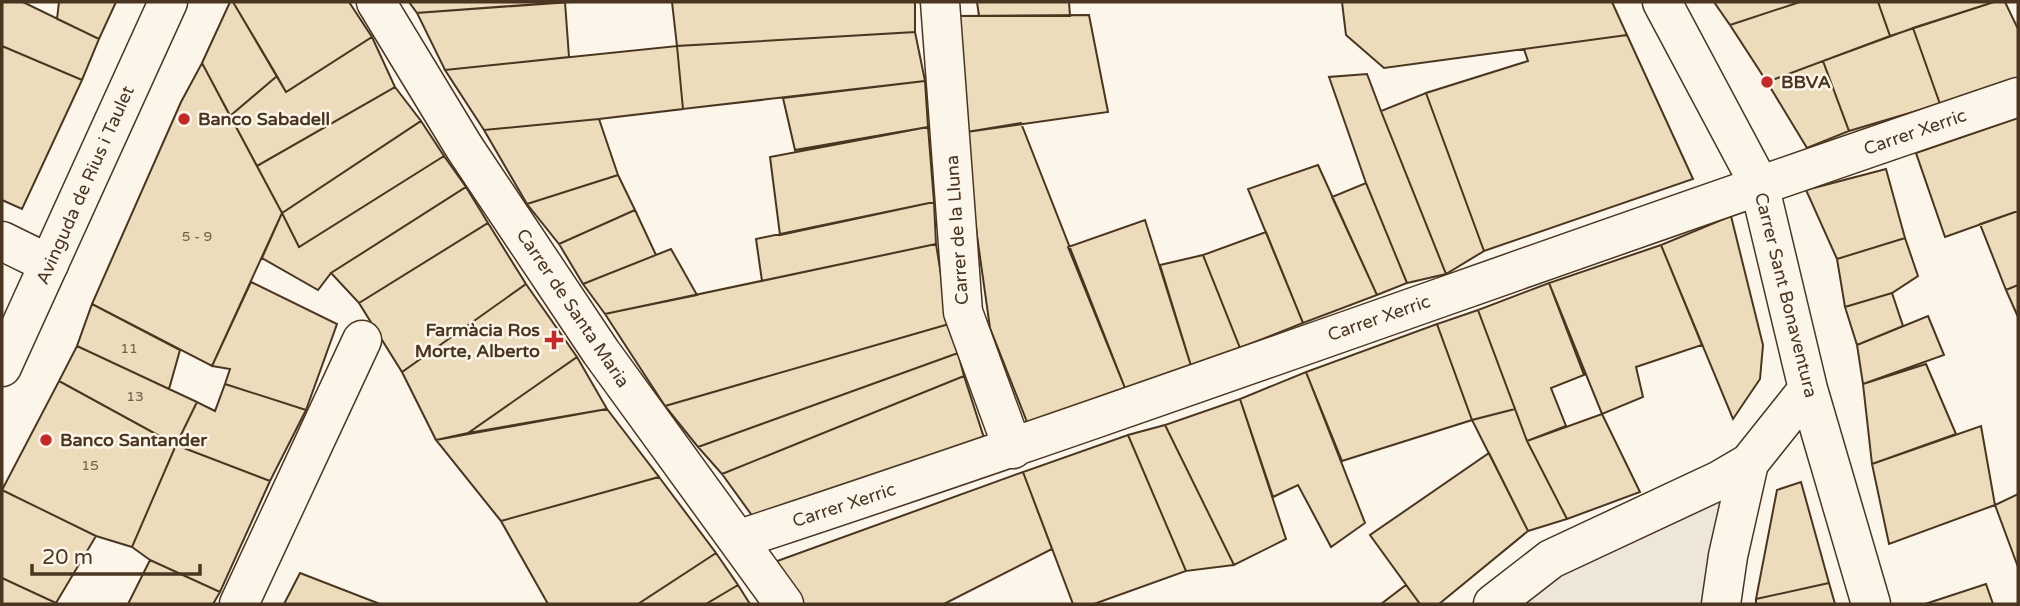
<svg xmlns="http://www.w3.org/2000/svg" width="2020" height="606" font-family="'Varela Round',sans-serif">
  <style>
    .green { fill: #ede6d9; stroke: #887966; stroke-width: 2 }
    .building { fill: #ecdcbc; stroke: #4a3520; stroke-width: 2 }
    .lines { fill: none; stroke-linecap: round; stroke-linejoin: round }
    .pedestrian-casing { stroke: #4a3520; stroke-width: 41 }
    .minor-casing { stroke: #4a3520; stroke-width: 41 }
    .tertiary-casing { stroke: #4a3520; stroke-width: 41 }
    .pedestrian { stroke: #fbf6e9; stroke-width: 38 }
    .minor { stroke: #fbf6e9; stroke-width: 38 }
    .tertiary { stroke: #fbf6e9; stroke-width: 38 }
    .poi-dot { fill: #c62828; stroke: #fbf6e9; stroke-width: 2.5 }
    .labels { text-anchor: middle; stroke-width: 5; stroke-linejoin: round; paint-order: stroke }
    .number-label { font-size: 14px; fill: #725f47 }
    .poi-label { font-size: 18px; font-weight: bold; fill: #4a3520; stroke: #fbf6e9; text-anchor: start }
    .street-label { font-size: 18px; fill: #4a3520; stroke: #fbf6e9 }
  </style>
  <rect width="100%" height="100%" fill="#fbf6e9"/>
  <path class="green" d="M1749,463L1721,604H1493Z"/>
  <path class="building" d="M2,2H23L99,39L82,80L2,46Z
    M59,2H116L99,39L57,19Z
    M230,2H233L277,76L230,116L202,63Z
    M233,2H349L372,37L286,92Z
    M409,2H571L417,13Z
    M565,2L569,57L445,70L417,13Z
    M672,2H915V32L677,46Z
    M977,2H1069L1070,16H979Z
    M1342,2H1612L1627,35L1384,68L1346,35Z
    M1714,2H1800L1730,25Z
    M1800,2H1878L1890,36L1767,82L1730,25Z
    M1878,2H1994L1890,36Z
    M1994,2H2005L2018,29V79L1940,104L1913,28Z
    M1089,15L1108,112L966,132L959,16Z
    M1913,28L1940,104L1849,131L1823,61Z
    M915,32L925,81L683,109L677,46Z
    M1627,35L1693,179L1484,251L1426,93L1528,61L1524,49Z
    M372,37L395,87L257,166L230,116L277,76L286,92Z
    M2,46L82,80L22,209L2,200Z
    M677,46L683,109L599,119L484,130L445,70Z
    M1823,61L1849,131L1807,148L1767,82Z
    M202,63L282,213L212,366L92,304L181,102Z
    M1367,74L1381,111L1446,274L1407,283L1366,183L1329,77Z
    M925,81L928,127L795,150L783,98Z
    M395,87L421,121L282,213L257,166Z
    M1426,93L1484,251L1446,274L1381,111Z
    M2018,118V211L1945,237L1916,153Z
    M599,119L618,175L527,204L484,130Z
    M421,121L444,156L299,247L282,213Z
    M1021,123L1127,393L1027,422L990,328L972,200L966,132Z
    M928,127L934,202L780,235L770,157Z
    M444,156L466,187L331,273L318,290L262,258L282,213L299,247Z
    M1318,165L1377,295L1303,323L1248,189Z
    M1886,169L1905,238L1837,259L1806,190Z
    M618,175L635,210L559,244L527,204Z
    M1366,183L1407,283L1377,295L1332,197Z
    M466,187L488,223L359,303L331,273Z
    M934,202L936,244L762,281L756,239Z
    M635,210L656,255L583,284L559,244Z
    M2018,211V285L2006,290L1980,224Z
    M1731,216L1763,345L1760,379L1733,419L1661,245Z
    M1145,220L1192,369L1127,393L1068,247Z
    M488,223L526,284L402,372L359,303Z
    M1266,232L1303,323L1240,348L1203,255Z
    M1905,238L1918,276L1892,293L1845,307L1837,259Z
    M936,244L949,324L665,406L605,314Z
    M1661,245L1702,345L1636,367L1643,397L1602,414L1549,283Z
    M671,249L697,295L605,314L583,284Z
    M1203,255L1240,348L1192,369L1160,265Z
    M251,282L337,324L306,410L225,384L230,369L212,366Z
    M1549,283L1584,375L1551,388L1566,426L1527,441L1478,310Z
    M526,284L577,357L468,433L436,440L402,372Z
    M2018,285V317L2006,290Z
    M1892,293L1903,326L1857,345L1845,307Z
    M92,304L180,350L169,389L77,346Z
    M1478,310L1515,409L1472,420L1437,324Z
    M1928,316L1944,355L1863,384L1857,345Z
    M949,324L958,353L698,447L665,406Z
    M1437,324L1472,420L1342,461L1306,372Z
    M77,346L197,402L176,445L59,381Z
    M958,353L964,376L722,474L698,447Z
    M577,357L607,409L468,433Z
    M1926,364L1956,434L1872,464L1863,384Z
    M1306,372L1365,523L1331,547L1298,485L1273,497L1240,399Z
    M964,376L985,441L756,521L722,474Z
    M59,381L176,445L132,547L96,536L2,490Z
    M225,384L306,410L270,481L176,445L197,402L215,411Z
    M1240,399L1286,539L1234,565L1165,425Z
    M607,409L659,477L501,521L436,440Z
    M1515,409L1527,441L1567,519L1528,531L1472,420Z
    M1602,414L1640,492L1567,519L1527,441Z
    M1165,425L1234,565L1186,571L1128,435Z
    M1981,426L1995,505L1889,544L1872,464Z
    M1128,435L1186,571L1094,604H1073L1023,472Z
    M176,445L270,481L220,592L150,560L132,547Z
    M1489,453L1528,531L1439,604H1420L1370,535Z
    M1023,472L1052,549L944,604H798L769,564Z
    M659,477L716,553L638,604H548L501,521Z
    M1801,482L1829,583L1756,599L1777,490Z
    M2,490L96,536L56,603L2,578Z
    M2018,494V567L1995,505Z
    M716,553L738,585L706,604H638Z
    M150,560L220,592L213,604H128Z
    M300,573L380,604H284Z
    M2,578L56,603L55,604H2Z
    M1829,583L1835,604H1756V599Z
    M1986,584L1993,604H1925Z
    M738,585L750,604H706Z
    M1406,585L1420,604H1381Z"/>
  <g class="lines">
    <defs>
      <path id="pedestrian" d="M376,2L464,147L601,352L784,604
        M940,2L963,312L1013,449
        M1662,2L1759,184L1808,389L1871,604
        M740,539C1168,398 1591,241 2018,97
        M1493,604L1551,559L1720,480L1749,463L1808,389
        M1721,604L1728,556L1749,463"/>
      <path id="minor" d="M2,241L49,264
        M239,604L362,340"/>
      <path id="tertiary" d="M2,367L168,2"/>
    </defs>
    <use href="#pedestrian" class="pedestrian-casing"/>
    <use href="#minor" class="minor-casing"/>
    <use href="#tertiary" class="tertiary-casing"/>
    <use href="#pedestrian" class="pedestrian"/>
    <use href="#minor" class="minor"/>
    <use href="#tertiary" class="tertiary"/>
  </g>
  <g class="poi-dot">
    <circle cx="1767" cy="82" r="7"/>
    <circle cx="184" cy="119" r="7"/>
    <path d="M550.5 329.5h7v7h7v7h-7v7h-7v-7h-7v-7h7z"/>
    <circle cx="46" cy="440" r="7"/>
  </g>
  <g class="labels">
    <g class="number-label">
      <text x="197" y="241">5 - 9</text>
      <text x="129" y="353">11</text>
      <text x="135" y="401">13</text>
      <text x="90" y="470">15</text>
    </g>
    <g class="poi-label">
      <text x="1781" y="88">BBVA</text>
      <text x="198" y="125">Banco Sabadell</text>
      <text x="540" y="336" text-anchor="end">Farmàcia Ros<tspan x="540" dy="21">Morte, Alberto</tspan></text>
      <text x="60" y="446">Banco Santander</text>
    </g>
    <g class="street-label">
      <text transform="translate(1915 132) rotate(-19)" y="6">Carrer Xerric</text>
      <text transform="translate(85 185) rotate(-66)" y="6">Avinguda de Rius i Taulet</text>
      <text transform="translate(957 230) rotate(-94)" y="6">Carrer de la Lluna</text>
      <text transform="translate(1786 295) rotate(76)" y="6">Carrer Sant Bonaventura</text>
      <text transform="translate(573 308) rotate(56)" y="6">Carrer de Santa Maria</text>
      <text transform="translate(1379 318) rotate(-19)" y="6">Carrer Xerric</text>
      <text transform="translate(844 505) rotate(-18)" y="6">Carrer Xerric</text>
    </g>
  </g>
  <rect width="2020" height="606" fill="none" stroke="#4a3520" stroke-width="7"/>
  <path d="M32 564v10h168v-10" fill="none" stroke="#4a3520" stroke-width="3.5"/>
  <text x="42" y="564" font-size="21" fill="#4a3520" stroke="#fbf6e9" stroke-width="5" paint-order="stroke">20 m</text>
</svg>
